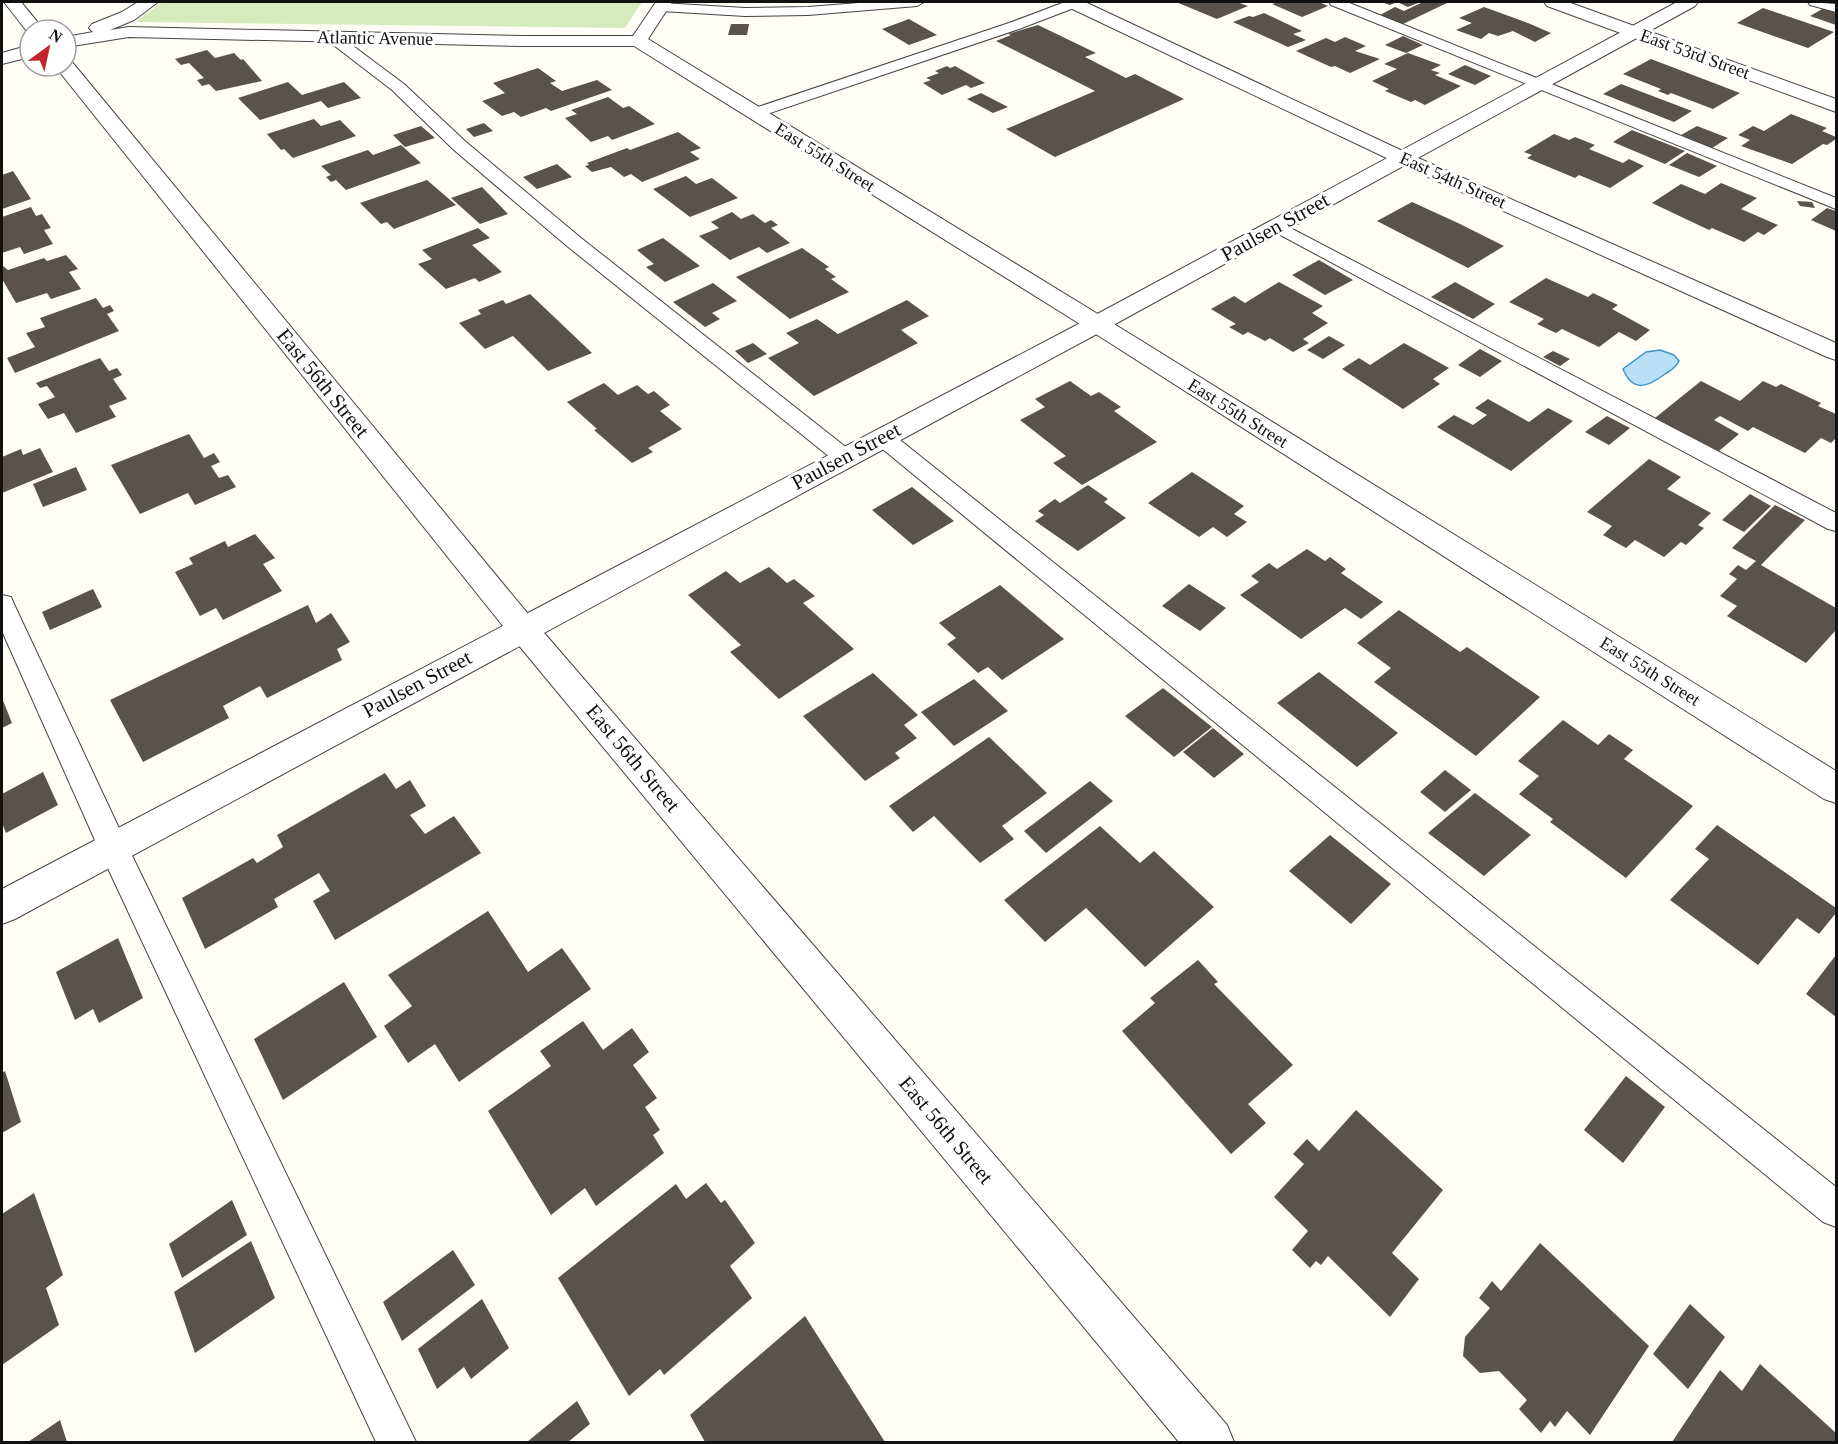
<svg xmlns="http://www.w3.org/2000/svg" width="1838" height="1444" font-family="Georgia,serif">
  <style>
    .green { fill: #d5ebbd }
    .water { fill: #b9e0f7; stroke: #3f96cf; stroke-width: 1.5 }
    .building { fill: #5a524d }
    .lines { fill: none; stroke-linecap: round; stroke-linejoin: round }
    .service-casing { stroke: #444; stroke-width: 2 }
    .minor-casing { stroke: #444; stroke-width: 2 }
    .tertiary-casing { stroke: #444; stroke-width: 2 }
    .service { fill: #fff; fill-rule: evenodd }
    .minor { fill: #fff; fill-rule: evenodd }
    .tertiary { fill: #fff; fill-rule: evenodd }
    .labels { text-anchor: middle; stroke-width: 6; stroke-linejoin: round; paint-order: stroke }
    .far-street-label { font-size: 18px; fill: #111; stroke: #fff }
    .street-label { font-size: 21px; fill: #111; stroke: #fff }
  </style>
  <rect width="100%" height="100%" fill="#fffdf5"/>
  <path class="green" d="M162,2H642L625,28L136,22Z"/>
  <path class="water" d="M1660,350L1674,355L1679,361C1676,368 1671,370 1665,374C1648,387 1633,393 1623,369L1646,352Z"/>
  <path class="building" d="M1176,2H1237L1248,6L1217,19Z
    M1279,2H1319L1328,6L1302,17L1272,4Z
    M1381,2H1420L1408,7L1397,2L1390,5Z
    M1423,2H1449L1403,24L1380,15L1395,7L1404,11Z
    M1484,7L1528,23L1551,33L1535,42L1513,31L1498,36L1489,33L1481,39L1456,30L1472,23L1459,18Z
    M1763,8L1834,32L1808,48L1737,23Z
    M1824,8L1836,13V25L1810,16Z
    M1264,13L1302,31L1293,34L1306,40L1288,47L1233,22L1249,16L1253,17Z
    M909,19L937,35L909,45L882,29Z
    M731,24H749L747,35H728Z
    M1038,25L1096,53L1085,57L1126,78L1135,74L1184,99L1055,157L1006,129L1095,91L996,41L1011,35L1008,34Z
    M1403,36L1423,45L1406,53L1385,45Z
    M1345,37L1366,46L1355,51L1380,59L1350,73L1335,66L1331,67L1296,51L1326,38L1335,42Z
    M207,50L215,58L234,53L241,60L243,59L262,81L216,91L209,84L202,86L197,80L204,78L189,63L181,65L175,59Z
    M1408,53L1441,65L1431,70L1440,73L1435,75L1461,86L1425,105L1415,100L1411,102L1385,91L1389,89L1372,81L1397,69L1384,64Z
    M1651,59L1740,93L1713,109L1671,93L1668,95L1658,91L1661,89L1623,74Z
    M1465,65L1491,76L1475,85L1448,74Z
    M947,66L950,68L955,66L985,83L971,88L966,85L942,95L923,83L931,80L926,78L939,73L935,71Z
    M538,68L556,81L550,83L562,91L597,80L612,90L551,111L546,108L521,117L514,112L502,116L482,101L505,93L493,83Z
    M288,82L302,95L344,82L361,98L328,108L321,101L260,120L238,98Z
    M1621,84L1692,111L1674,122L1603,94Z
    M981,93L1008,107L993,113L967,99Z
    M608,97L623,108L629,106L655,124L612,140L608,136L591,142L565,118L577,114L571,110Z
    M1791,114L1827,128L1822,131L1836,137V139L1827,145L1823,144L1792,164L1741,146L1750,140L1738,135L1753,126L1764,131Z
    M314,119L321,126L340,120L356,136L293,158L284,149L281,150L267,134Z
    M484,123L493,131L474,137L466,129Z
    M421,126L435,138L405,147L393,135Z
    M1697,126L1728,138L1712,148L1681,135Z
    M1632,130L1685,151L1665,164L1613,142Z
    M678,132L701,148L690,152L700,159L642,182L631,174L624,177L611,167L592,172L585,166L589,165L587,163L627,148L630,150Z
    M1554,134L1569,140L1575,137L1595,145L1589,149L1623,163L1629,159L1644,166L1610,188L1579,175L1575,178L1527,158L1532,155L1524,152Z
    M401,145L421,163L346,190L336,180L331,182L326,177L331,175L321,166L368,150L373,155Z
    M1687,153L1717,166L1699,177L1669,165Z
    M557,164L572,177L537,189L523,177Z
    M13,171L31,199L2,209V175Z
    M686,176L696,184L712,178L738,198L690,217L653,189Z
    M427,180L456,205L394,229L387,222L381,224L360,203Z
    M1721,183L1757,198L1741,209L1778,225L1764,235L1758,232L1744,242L1712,228L1709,230L1652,203L1681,184L1705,194Z
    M482,187L508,214L480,224L451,198Z
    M1797,201L1812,202L1815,208L1800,206Z
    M1412,202L1458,223L1504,246L1468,268L1377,221Z
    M31,207L36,216L42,214L51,228L44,230L53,244L24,254L20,247L2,253V217Z
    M1827,208L1836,211V231L1811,220Z
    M732,212L741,219L753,214L765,223L771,220L778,225L771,228L790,243L767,253L759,247L730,260L699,236L719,228L711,222Z
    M478,228L490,238L472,245L502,272L479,282L475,278L446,289L418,264L432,259L422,250Z
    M663,238L700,266L665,282L646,267L654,264L637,250Z
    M802,248L829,267L825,269L836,277L831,279L849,292L790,319L736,277Z
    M66,255L78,269L69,272L81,289L51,299L47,293L16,303L2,279V265L8,270L44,258L47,261Z
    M1319,260L1353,280L1325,295L1292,275Z
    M1546,278L1588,297L1593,293L1618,305L1612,309L1650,330L1636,341L1619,332L1599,347L1562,329L1556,333L1537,324L1544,319L1509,302Z
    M1279,282L1323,306L1312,313L1328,323L1303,339L1309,343L1293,352L1270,338L1265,341L1248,332L1243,335L1229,327L1236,324L1211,309L1234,296L1245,303Z
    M1455,282L1495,304L1473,319L1431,297Z
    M713,283L737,301L712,313L720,319L705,327L673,302Z
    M530,294L592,353L548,371L513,336L485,349L459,323L481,314L478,310L503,300L506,304Z
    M96,298L103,308L110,305L114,311L107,314L119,331L15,373L7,358L35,347L26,333L45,327L40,318Z
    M907,300L929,316L901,330L918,343L814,396L768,358L799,343L786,333L817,319L838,334Z
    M1329,336L1345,345L1323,359L1307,350Z
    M753,343L767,354L748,363L735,351Z
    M1404,343L1449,368L1433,379L1440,384L1403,409L1342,369L1359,358L1370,365Z
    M1480,349L1502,361L1480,377L1458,365Z
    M1553,351L1570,359L1560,366L1543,357Z
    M100,358L109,371L117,368L122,375L113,379L127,399L109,406L116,417L76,433L64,413L48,419L38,404L55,397L47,386L40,388L36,383Z
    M1070,381L1091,396L1099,392L1121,407L1114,411L1157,442L1082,485L1053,463L1066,456L1020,420L1045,407L1035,399Z
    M1701,381L1740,401L1763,381L1776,387L1781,384L1821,403L1818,406L1836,414V438L1831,443L1821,438L1805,453L1753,427L1748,431L1720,416L1714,420L1739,434L1719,451L1655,418Z
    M604,383L618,395L637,385L648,394L654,391L670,405L660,411L682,429L648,448L653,452L632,463L594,430L597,429L567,402Z
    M1488,399L1529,422L1548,408L1573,421L1511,471L1437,427L1454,415L1473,425L1487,415L1475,408Z
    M1607,416L1630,428L1609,445L1585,432Z
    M189,434L204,458L214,453L220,462L211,466L219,478L228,475L236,487L195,505L188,493L140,514L111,465Z
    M40,448L53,472L2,493V457L21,449L23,455Z
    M1649,459L1681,477L1667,489L1711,513L1698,525L1704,528L1686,545L1681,542L1664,557L1635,540L1626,548L1603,535L1612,526L1587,512Z
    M76,467L87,490L43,507L33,484Z
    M1192,472L1244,506L1234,514L1247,522L1227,537L1213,527L1199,537L1148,503Z
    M1088,485L1108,499L1104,502L1126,518L1078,551L1035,521L1044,515L1038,511L1055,499L1060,503Z
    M912,487L954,521L913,545L872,510Z
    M1750,494L1771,506L1744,532L1722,520Z
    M1775,505L1805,520L1761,565L1836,608V630L1806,663L1727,616L1737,606L1720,596L1737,579L1729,574L1738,565L1746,570L1756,561L1732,548Z
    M255,534L275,558L263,564L282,591L223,620L216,608L200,616L175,572L193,564L189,558L225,541L228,547Z
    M1307,549L1325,561L1330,557L1346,569L1341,573L1383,602L1361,619L1345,608L1301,639L1240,595L1259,582L1251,576L1269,563L1277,569Z
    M769,567L787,583L794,579L815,596L803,603L854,649L779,699L730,652L741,645L688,595L726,571L740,583Z
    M1189,584L1226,608L1200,631L1162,606Z
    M1000,585L1064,639L1002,680L988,667L978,673L947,644L956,638L939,623Z
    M93,589L102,607L50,630L42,612Z
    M308,605L316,623L331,613L350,642L337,649L342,660L267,698L260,686L223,706L229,718L143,762L110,700Z
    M1399,610L1460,652L1467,647L1540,697L1476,756L1374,682L1391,668L1357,643Z
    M1319,672L1398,733L1357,767L1277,703Z
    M873,673L918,715L904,725L917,738L895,753L900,758L865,781L803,716Z
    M974,679L1008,711L954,746L921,712Z
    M1163,688L1212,727L1174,757L1125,716Z
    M2,698L12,723L2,728Z
    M1563,720L1598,745L1609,734L1633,750L1624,759L1693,806L1626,878L1550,822L1553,819L1519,794L1539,776L1518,761Z
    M1213,728L1244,754L1214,778L1183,752Z
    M989,737L1047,793L1002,826L1014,839L980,863L934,816L913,832L889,806Z
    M1445,770L1471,790L1445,812L1420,792Z
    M43,772L58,805L6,833L2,823V794Z
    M385,773L396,789L410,780L426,806L410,815L425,834L454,816L481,853L335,940L313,901L330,891L319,873L274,899L278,907L205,949L182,898L253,858L257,863L283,847L277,835Z
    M1090,781L1113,801L1046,853L1024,831Z
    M1475,793L1531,835L1484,876L1428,833Z
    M1717,825L1836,908V913L1819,934L1797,918L1758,965L1670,900L1709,859L1695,849Z
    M1100,826L1140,863L1154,851L1214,907L1145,967L1086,908L1045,942L1004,900Z
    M1330,835L1391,884L1351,924L1289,871Z
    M488,911L528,972L562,948L591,989L459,1082L435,1044L408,1063L384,1026L412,1006L388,975Z
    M118,938L143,998L99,1023L93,1009L75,1020L56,972Z
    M1836,955V1017L1806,994Z
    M1198,960L1218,982L1214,984L1293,1065L1248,1104L1266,1123L1231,1154L1122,1031L1155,1003L1150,998Z
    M344,982L377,1037L283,1100L254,1039Z
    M583,1021L603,1050L632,1028L649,1052L633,1065L657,1098L645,1107L660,1130L653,1135L664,1153L596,1206L585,1188L551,1215L488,1111L551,1066L540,1051Z
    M5,1071L21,1122L2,1133V1073Z
    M1626,1076L1665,1107L1623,1163L1584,1130Z
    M1356,1110L1443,1190L1392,1253L1419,1279L1390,1317L1328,1256L1321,1265L1316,1261L1310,1268L1292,1250L1308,1231L1274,1197L1304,1164L1293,1154L1307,1139L1319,1151Z
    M706,1183L721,1203L725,1200L755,1243L730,1266L752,1298L664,1375L660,1369L629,1396L558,1278L676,1184L686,1199Z
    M34,1193L63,1275L46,1288L59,1325L2,1365V1214Z
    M232,1200L247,1235L182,1278L169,1244Z
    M251,1241L275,1298L195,1353L174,1292Z
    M1540,1243L1649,1346L1590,1435L1567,1411L1555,1427L1550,1421L1541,1433L1519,1409L1527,1400L1499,1371L1480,1373L1463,1356L1465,1337L1490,1308L1479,1298L1492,1281L1501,1291Z
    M453,1250L475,1285L402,1341L383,1302Z
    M482,1299L509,1348L471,1379L464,1367L437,1389L418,1349Z
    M1690,1304L1725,1337L1688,1389L1653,1354Z
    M805,1316L885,1442H705L690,1415Z
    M1760,1364L1836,1433V1442H1672L1720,1370L1742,1391Z
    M577,1401L590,1424L568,1442H527Z
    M60,1420L67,1442H28Z"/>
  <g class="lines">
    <defs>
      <path id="service" d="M871,2H924L917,6L808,15L745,16L661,11L654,7L661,3L745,8L808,7Z
        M1065,2L1081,3L1079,6L1019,29L761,116L755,118L747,113L749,110L1009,23Z
        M1329,2H1347L1836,198V209L1331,5Z
        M1808,2L1836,4V12L1810,5Z
        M332,33L337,34L404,84L466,142L581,238L852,452L855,457L852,462L844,464L836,462L567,246L454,150L392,90L327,40L325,37L327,34Z
        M1277,221L1836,513V531L1828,529L1271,230L1268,226L1271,222Z
        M882,430L890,432L1836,1187V1227L1823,1222L874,442L871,437L874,432Z
        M2,595L11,597L14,604L125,841L416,1442H376L98,847L2,631Z"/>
      <path id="minor" d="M4,2H21L44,30H30L29,34Z
        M138,2H158L134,20L110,30L129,27L523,36H633L656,2H672L648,39L1106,319L1836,771V803L1824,799L1088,329L634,46H523L129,37L66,47V37L93,32L89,28L92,24L122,12Z
        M1063,2H1085L1409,154L1836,343V360L1827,357L1395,162L1066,6Z
        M1544,2H1568L1836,99V112L1547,6Z
        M30,45V57L2,64V53Z
        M66,61L72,62L533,620L1227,1425L1234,1442H1179L511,636L58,70L56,66H66Z"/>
      <path id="tertiary" d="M1677,2H1698L1695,6L1106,329L15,919L2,924V889L1088,319Z"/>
    </defs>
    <use href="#service" class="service-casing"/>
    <use href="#minor" class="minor-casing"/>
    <use href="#tertiary" class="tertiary-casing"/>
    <use href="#service" class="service"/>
    <use href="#minor" class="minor"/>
    <use href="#tertiary" class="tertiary"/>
  </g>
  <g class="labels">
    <g class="far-street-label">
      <text transform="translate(375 38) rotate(1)" y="6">Atlantic Avenue</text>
      <text transform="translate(1695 54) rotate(20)" y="6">East 53rd Street</text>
      <text transform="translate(825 157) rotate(32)" y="6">East 55th Street</text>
      <text transform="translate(1453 180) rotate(24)" y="6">East 54th Street</text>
      <text transform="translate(1238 413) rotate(32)" y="6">East 55th Street</text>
      <text transform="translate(1650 671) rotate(32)" y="6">East 55th Street</text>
    </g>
    <g class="street-label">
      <text transform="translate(1275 227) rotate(-29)" y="7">Paulsen Street</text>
      <text transform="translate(323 383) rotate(51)" y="7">East 56th Street</text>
      <text transform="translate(846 456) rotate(-28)" y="7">Paulsen Street</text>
      <text transform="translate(417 684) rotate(-28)" y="7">Paulsen Street</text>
      <text transform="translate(633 758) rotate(50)" y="7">East 56th Street</text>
      <text transform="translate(946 1130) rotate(50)" y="7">East 56th Street</text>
    </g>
  </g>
  <rect width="1838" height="1444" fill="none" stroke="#111111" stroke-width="6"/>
  <g transform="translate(48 48) rotate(33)"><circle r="28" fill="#ffffff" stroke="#a0a0a0" stroke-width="1.5"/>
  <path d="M0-4.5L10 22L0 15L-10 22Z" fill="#c4262e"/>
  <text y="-9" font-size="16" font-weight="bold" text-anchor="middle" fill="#111111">N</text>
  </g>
</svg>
